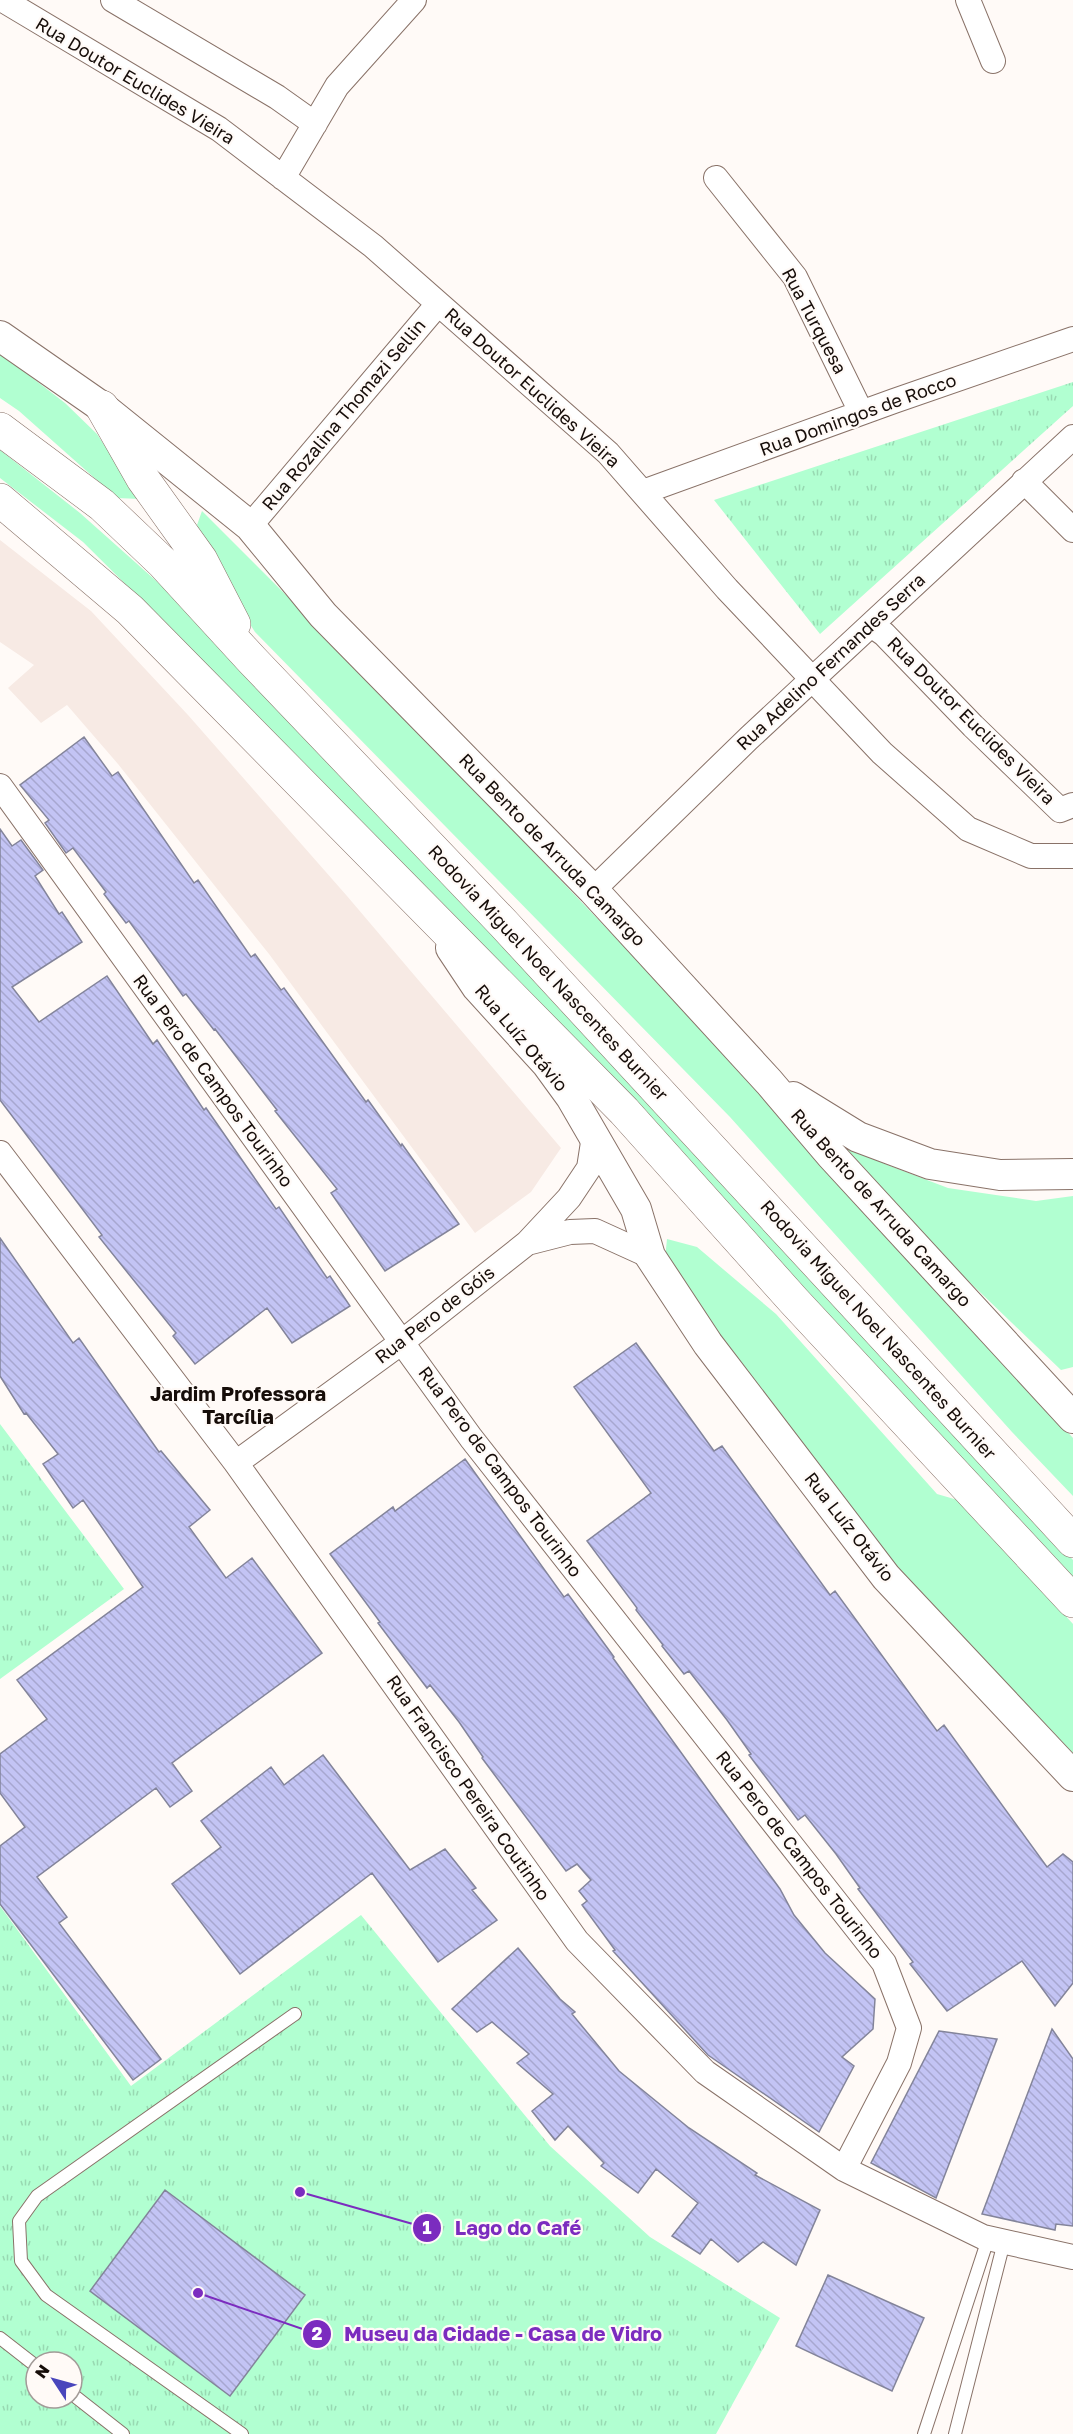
<svg xmlns="http://www.w3.org/2000/svg" width="1073" height="2434" font-family="'Golos Text',sans-serif">
  <style>
    .built { fill: #f7eae4 }
    .grass { fill: #b1ffd1 }
    .park { fill: url(#park-tufts); fill-rule: evenodd }
    .building { fill: url(#building-back-hatch); stroke: #83849a; stroke-width: 1.5 }
    .lines { fill: none; stroke-linecap: round; stroke-linejoin: round }
    .service-casing { stroke: #897268; stroke-width: 14 }
    .minor-casing { stroke: #897268; stroke-width: 26 }
    .tertiary-casing { stroke: #897268; stroke-width: 32 }
    .trunk-casing { stroke: #897268; stroke-width: 34 }
    .service { stroke: #fff; stroke-width: 12 }
    .minor { stroke: #fff; stroke-width: 24 }
    .tertiary { stroke: #fff; stroke-width: 30 }
    .trunk { stroke: #fff; stroke-width: 33 }
    .labels { text-anchor: middle; stroke-width: 4.5; stroke-linejoin: round; paint-order: stroke }
    .street-label { font-size: 18px; fill: #160d09; stroke: #fffaf7 }
    .neighbourhood-label { font-size: 20px; font-weight: bold; fill: #160d09; stroke: #fffaf7 }
    .leader { fill: none; stroke: #7b2cbf; stroke-width: 2 }
    .callout-dot { fill: #7b2cbf; stroke: #fffaf7; stroke-width: 2 }
    .mark-label { font-size: 18px; text-anchor: middle; font-weight: bold; fill: #fff }
    .callout-label { font-size: 20px; text-anchor: middle; font-weight: bold; fill: #7b2cbf; stroke: #fffaf7; stroke-width: 4.5; stroke-linejoin: round; paint-order: stroke }
  </style>
  <defs>
    <pattern id="park-tufts" width="24" height="20" patternUnits="userSpaceOnUse" patternTransform="scale(1.5)"><rect width="24" height="20" fill="#b1ffd1"/><path d="M3 7l-1-3M5 7V3M7 7l1-3M15 17l-1-3M17 17v-4M19 17l1-3" fill="none" stroke="#98d9b2"/></pattern>
    <pattern id="building-back-hatch" width="6" height="6" patternUnits="userSpaceOnUse" patternTransform="scale(1.5)"><rect width="6" height="6" fill="#c3c4f4"/><path d="M-1 5l2 2M0 0l6 6M5-1l2 2" fill="none" stroke="#a7a7d0"/></pattern>
  </defs>
  <rect width="100%" height="100%" fill="#fffaf7"/>
  <path class="built" d="M0,540L91,611L188,715L347,896L561,1148L531,1192L475,1233L269,954L118,764L67,705L41,723L8,688L34,665L0,642Z"/>
  <path class="grass" d="M0,353L65,403L97,434L140,499L117,498L19,411L0,398Z
    M0,450L80,513L172,595L436,871L1073,1560V1585L449,914L263,721L83,542L0,478Z
    M202,511L323,632L702,1028L1073,1438V1496L1012,1432L730,1117L255,632L220,577L197,525Z
    M813,1125L885,1164L948,1188L1036,1201L1073,1196V1367L1061,1370L932,1246Z
    M667,1239L697,1247L776,1314L937,1494L961,1501L1073,1624V1753L905,1576L802,1449L665,1259Z"/>
  <path class="park" d="M1073,382V406L820,634L714,500Z
    M0,1424L124,1589L0,1679Z
    M0,1906L131,2086L361,1915L550,2146L650,2237L780,2318L716,2434H0ZM36,2362H72V2398H36Z"/>
  <path class="building" d="M84,737L112,776L118,772L194,883L198,880L251,957L255,954L281,990L284,988L366,1102L368,1100L401,1146L402,1144L459,1224L385,1271L331,1193L337,1189L275,1111L277,1110L215,1029L214,1030L186,994L183,996L129,921L126,923L104,894L106,892L73,848L66,853L45,823L49,820L20,785Z
    M0,829L12,846L21,840L43,870L35,876L59,914L62,912L82,942L12,987L39,1022L107,976L153,1044L157,1040L204,1110L206,1108L276,1209L279,1207L327,1278L330,1276L350,1306L292,1343L267,1308L195,1364L173,1336L176,1333L99,1237L102,1235L0,1100Z
    M0,1238L73,1343L79,1338L159,1452L161,1451L210,1510L189,1527L226,1578L252,1558L322,1653L172,1763L192,1791L170,1807L156,1788L37,1877L67,1917L59,1923L161,2059L133,2080L0,1904V1846L25,1827L0,1793V1754L47,1719L17,1680L143,1587L83,1500L73,1508L43,1464L58,1454L26,1413L24,1414L0,1376Z
    M636,1343L714,1451L722,1446L830,1595L835,1591L937,1731L944,1725L1047,1867L1063,1854L1073,1862V1983L1055,2006L1022,1961L947,2011L910,1964L913,1962L858,1889L860,1888L836,1854L805,1815L798,1820L749,1755L751,1754L727,1720L689,1671L684,1674L662,1646L663,1645L636,1610L637,1608L587,1541L651,1493L574,1387Z
    M465,1459L564,1597L568,1594L614,1657L613,1658L716,1801L780,1889L794,1915L825,1953L875,1999L873,2029L842,2057L854,2066L819,2132L708,2055L613,1951L615,1950L582,1905L587,1901L579,1891L591,1880L577,1864L566,1871L482,1758L483,1757L459,1722L430,1685L427,1688L405,1659L378,1623L380,1622L330,1554L393,1507L395,1511Z
    M323,1755L410,1870L445,1849L476,1888L472,1890L497,1920L438,1962L372,1873L240,1974L172,1884L221,1847L201,1821L271,1767L284,1785Z
    M518,1948L560,1999L575,2012L572,2014L619,2071L689,2128L757,2173L755,2175L820,2210L796,2265L763,2242L738,2262L711,2239L700,2254L672,2236L698,2203L656,2169L638,2193L601,2166L604,2163L568,2126L555,2140L532,2111L553,2094L517,2063L529,2054L492,2022L477,2032L452,2009Z
    M1052,2029L1073,2059V2226L1056,2224L1055,2230L982,2214Z
    M939,2031L997,2039L936,2198L871,2163Z
    M165,2190L305,2295L230,2396L90,2291Z
    M828,2275L924,2318L892,2391L796,2346Z"/>
  <g class="lines">
    <defs>
      <path id="service" d="M0,2338L36,2366
        M72,2394L123,2434
        M242,2434L46,2295L21,2261L19,2221L37,2196L295,2014
        M924,2434L988,2239
        M955,2434L1004,2242"/>
      <path id="minor" d="M3,0L219,129L373,246L608,453L727,589L882,753L968,829L1031,856H1073
        M113,0L277,97L315,124
        M968,0L993,61
        M283,178L337,86L414,0
        M716,178L795,277L861,412
        M1024,481L1073,530
        M643,492L894,401L1073,339
        M250,526L438,304
        M871,625L884,634L973,726L1060,810L1073,805
        M0,786L471,1438L884,1963L909,2028L899,2063L844,2169
        M593,890L749,738L1073,437
        M0,1153L236,1463L577,1941L705,2072L844,2169L983,2237L1073,2257
        M527,1243L570,1232L595,1231L650,1256
        M236,1463L402,1342L527,1243L569,1198L589,1168L594,1136"/>
      <path id="tertiary" d="M0,336L102,407L250,526L323,615L593,890L769,1082L831,1155L1073,1418
        M451,948L477,987L547,1064L571,1097L636,1209L650,1256L708,1344L886,1577L1073,1776
        M793,1097L858,1137L930,1164L1000,1175L1073,1174"/>
      <path id="trunk" d="M102,407L143,479L201,560L234,624
        M0,429L102,505L163,563L252,660L503,923L1073,1541
        M0,500L130,610L624,1111L794,1301L1073,1601"/>
    </defs>
    <use href="#service" class="service-casing"/>
    <use href="#minor" class="minor-casing"/>
    <use href="#tertiary" class="tertiary-casing"/>
    <use href="#trunk" class="trunk-casing"/>
    <use href="#service" class="service"/>
    <use href="#minor" class="minor"/>
    <use href="#tertiary" class="tertiary"/>
    <use href="#trunk" class="trunk"/>
  </g>
  <g class="labels">
    <g class="street-label">
      <text transform="translate(135 81) rotate(31)" y="6">Rua Doutor Euclides Vieira</text>
      <text transform="translate(814 321) rotate(62)" y="6">Rua Turquesa</text>
      <text transform="translate(532 388) rotate(42)" y="6">Rua Doutor Euclides Vieira</text>
      <text transform="translate(344 415) rotate(-50)" y="6">Rua Rozalina Thomazi Sellin</text>
      <text transform="translate(858 415) rotate(-20)" y="6">Rua Domingos de Rocco</text>
      <text transform="translate(831 662) rotate(-43)" y="6">Rua Adelino Fernandes Serra</text>
      <text transform="translate(971 721) rotate(45)" y="6">Rua Doutor Euclides Vieira</text>
      <text transform="translate(552 850) rotate(46)" y="6">Rua Bento de Arruda Camargo</text>
      <text transform="translate(548 973) rotate(47)" y="6">Rodovia Miguel Noel Nascentes Burnier</text>
      <text transform="translate(521 1038) rotate(50)" y="6">Rua Luíz Otávio</text>
      <text transform="translate(213 1081) rotate(54)" y="6">Rua Pero de Campos Tourinho</text>
      <text transform="translate(881 1208) rotate(48)" y="6">Rua Bento de Arruda Camargo</text>
      <text transform="translate(435 1315) rotate(-38)" y="6">Rua Pero de Góis</text>
      <text transform="translate(878 1330) rotate(48)" y="6">Rodovia Miguel Noel Nascentes Burnier</text>
      <text transform="translate(500 1472) rotate(53)" y="6">Rua Pero de Campos Tourinho</text>
      <text transform="translate(849 1527) rotate(52)" y="6">Rua Luíz Otávio</text>
      <text transform="translate(468 1788) rotate(55)" y="6">Rua Francisco Pereira Coutinho</text>
      <text transform="translate(799 1855) rotate(52)" y="6">Rua Pero de Campos Tourinho</text>
    </g>
    <g class="neighbourhood-label">
      <text x="238" y="1401">Jardim Professora<tspan x="238" dy="23">Tarcília</tspan></text>
    </g>
  </g>
  <path class="leader" d="M300 2192L427 2228M198 2293L317 2334"/>
  <g class="callout-dot">
    <circle cx="300" cy="2192" r="6"/>
    <circle cx="198" cy="2293" r="6"/>
    <circle cx="427" cy="2228" r="15"/>
    <circle cx="317" cy="2334" r="15"/>
  </g>
  <g class="mark-label">
    <text x="427" y="2234">1</text>
    <text x="317" y="2340">2</text>
  </g>
  <g class="callout-label">
    <text x="518" y="2235">Lago do Café</text>
    <text x="503" y="2341">Museu da Cidade - Casa de Vidro</text>
  </g>
  <g transform="translate(54 2380) rotate(306)"><circle r="28" fill="#fffaf7" stroke="#a29b98" stroke-width="1.5"/>
  <path d="M0-4.5L10 22L0 15L-10 22Z" fill="#4946bc"/>
  <text y="-9" font-size="16" font-weight="bold" text-anchor="middle" fill="#160d09">N</text>
  </g>
</svg>
